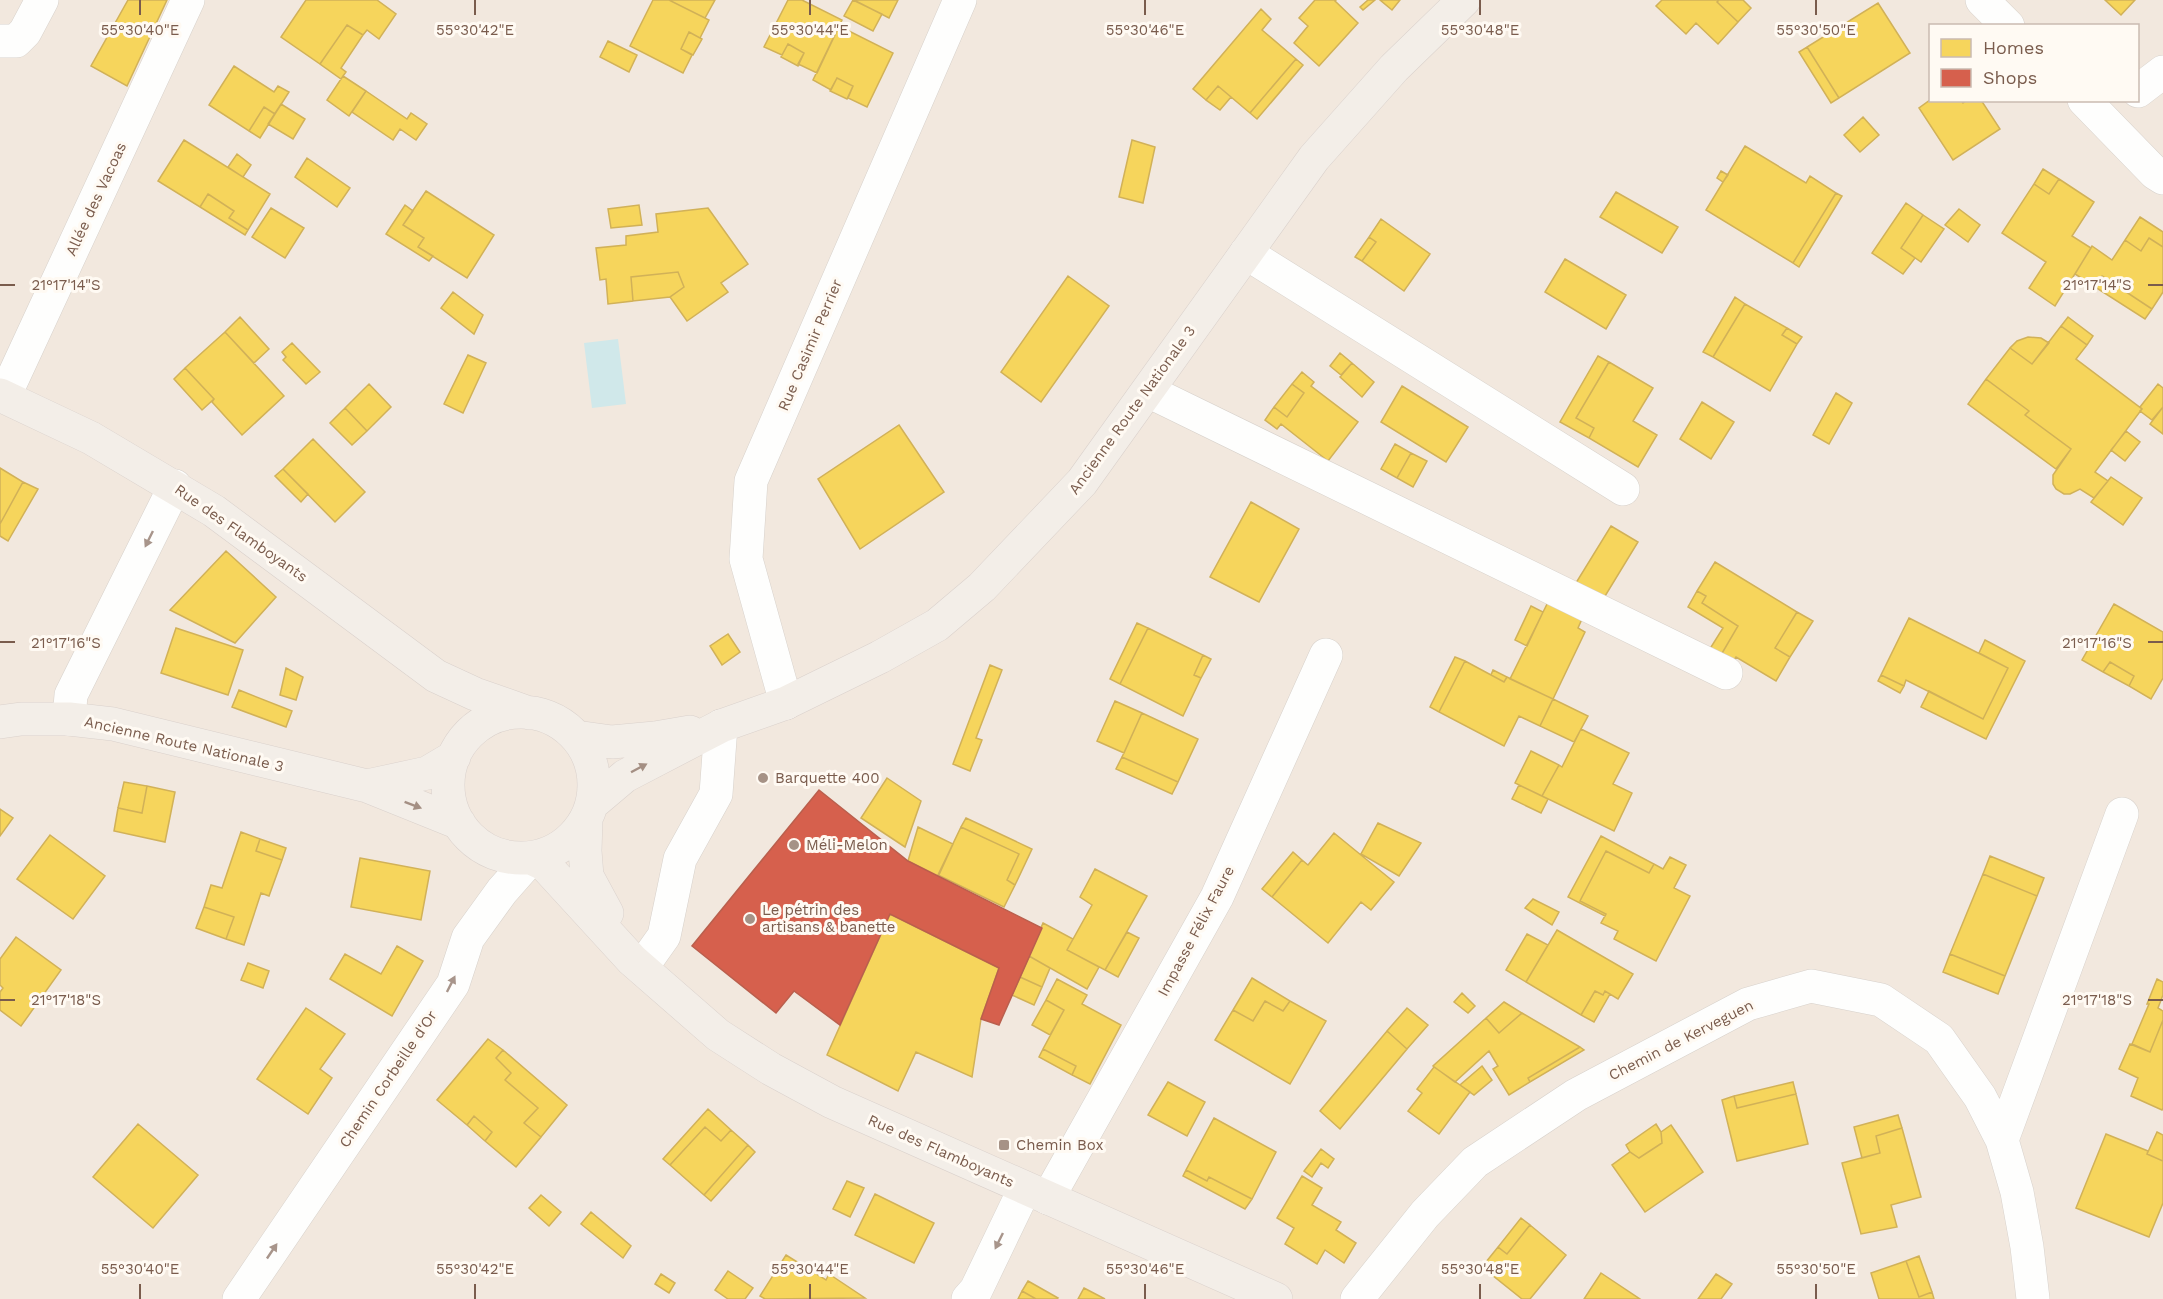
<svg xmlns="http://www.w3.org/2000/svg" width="2163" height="1299" font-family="'Work Sans',sans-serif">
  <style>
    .residential { fill: #f2e8de; fill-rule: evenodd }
    .water { fill: #d0e8ea }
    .homes { fill: #f6d55c; stroke: #d1b158; stroke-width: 1.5 }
    .shops { fill: #d6604d; stroke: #ba5f4d; stroke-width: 1.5 }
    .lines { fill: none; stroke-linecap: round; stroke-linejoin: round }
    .minor-casing { stroke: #d7d1cb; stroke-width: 34 }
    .major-casing { stroke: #dad1cc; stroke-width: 34 }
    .minor { stroke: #fefefd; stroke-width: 33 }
    .major { stroke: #f3eee8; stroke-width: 33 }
    .oneway { fill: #a8958b }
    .oneway2 { fill: #a48f83 }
    .ticks { fill: none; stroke: #7a5c4d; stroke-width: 2 }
    .poi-dot { fill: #a69286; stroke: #fffaf3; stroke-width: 2 }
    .labels { text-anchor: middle; stroke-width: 6; stroke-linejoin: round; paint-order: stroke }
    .street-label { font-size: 15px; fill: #7a5c4d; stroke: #fffaf3 }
    .poi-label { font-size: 15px; fill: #7a5c4d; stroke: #fffaf3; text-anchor: start }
    .ticks-label { font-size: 15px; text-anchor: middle; fill: #7a5c4d; stroke: #fffaf3; stroke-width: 6; stroke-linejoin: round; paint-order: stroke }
  </style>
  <rect width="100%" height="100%" fill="#f9f5f0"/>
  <path class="residential" d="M0,0H2163V1299H0ZM1930,26H2138V100H1930Z"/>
  <path class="water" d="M618,339L626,404L592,408L584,343Z"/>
  <path class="homes" d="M128,0H167L127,86L91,66Z
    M306,0H377L396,14L379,39L367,30L363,35L347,25L320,64L281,37Z
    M653,0H669L709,20L700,38L689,32L681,49L692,55L683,73L630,46Z
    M669,0H715L705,18Z
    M788,0H802L842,20L817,73L798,64L804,53L788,44L782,55L764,47Z
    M853,0L882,14L873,31L844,16Z
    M854,0H898L889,18Z
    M1315,0H1336L1335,1L1358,23L1319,66L1294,43L1308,26L1299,18Z
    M1368,0H1375L1363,10L1360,7Z
    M1380,0H1400L1392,10Z
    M1662,0H1719L1717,2L1738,22L1718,44L1696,23L1686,34L1656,6Z
    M1719,0H1743L1751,8L1738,22L1717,2Z
    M2105,0H2135L2121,15Z
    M1878,3L1910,53L1839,98L1807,47Z
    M1261,9L1271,19L1262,30L1296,59L1250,113L1218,86L1206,100L1193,89Z
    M347,25L363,35L341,68L346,72L341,79L320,64Z
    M839,26L893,53L867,107L848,98L853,86L837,78L831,90L813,80Z
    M689,32L702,39L693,55L681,49Z
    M608,41L637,55L629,72L600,57Z
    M788,44L804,53L798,66L781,57Z
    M1807,47L1839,98L1831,103L1799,52Z
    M1296,59L1303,65L1257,119L1250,113Z
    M234,66L274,92L278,86L289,92L275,114L264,107L249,131L209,105Z
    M343,76L366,91L349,116L327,100Z
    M837,78L853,86L847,99L830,91Z
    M1218,86L1231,97L1220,110L1206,100Z
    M366,91L407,119L411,113L427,124L416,140L400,129L393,140L352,112Z
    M1930,100H1961L1963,103L1967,100H1981L2000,129L1953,160L1919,108Z
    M281,104L305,119L293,139L268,124Z
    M264,107L275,114L260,138L249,131Z
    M1863,117L1879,135L1860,152L1844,135Z
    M184,140L270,194L248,230L229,218L234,211L208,194L200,207L158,181Z
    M1132,140L1155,147L1143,203L1119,197Z
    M1745,146L1806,183L1810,176L1836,193L1793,263L1706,210Z
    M237,154L251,165L243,177L228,167Z
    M307,158L350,188L337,207L295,177Z
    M2043,169L2059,179L2049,194L2034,184Z
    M1721,171L1728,175L1723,182L1717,178Z
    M2059,179L2094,202L2072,236L2091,248L2055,306L2029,288L2046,262L2002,233L2034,184L2049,194Z
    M426,191L494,235L467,278L418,247L424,238L403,225Z
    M1616,192L1678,227L1662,253L1600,217Z
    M1836,193L1842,196L1799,267L1793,263Z
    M208,194L234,211L229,218L248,230L245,235L200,207Z
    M1906,203L1923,215L1901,248L1915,258L1903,274L1872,253Z
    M405,205L413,211L403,225L424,238L418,247L433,256L429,261L386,234Z
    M639,205L642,225L611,228L608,209Z
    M271,208L304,228L285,258L252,237Z
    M708,208L748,264L721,283L728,292L687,321L670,297L684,287L678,272L631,277L633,301L608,304L606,279L600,280L596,248L626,245V236L658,232L656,214Z
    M1959,209L1980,225L1968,242L1945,225Z
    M1923,215L1944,229L1921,262L1901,248Z
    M2140,217L2163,232V247L2149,238L2141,251L2125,240Z
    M1381,219L1430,254L1404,291L1362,261L1376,242L1369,237Z
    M1369,237L1376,242L1362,261L1355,257Z
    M2149,238L2163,247V292L2152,309L2102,276L2095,287L2075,274L2092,246L2112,260L2125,240L2141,251Z
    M1565,259L1626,295L1606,329L1545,292Z
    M678,272L684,287L670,297L633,301L631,277Z
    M1068,276L1109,306L1041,402L1001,372Z
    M2102,276L2152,309L2145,319L2095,287Z
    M453,292L483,315L474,334L441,308Z
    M1735,297L1745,304L1713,357L1703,352Z
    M1745,304L1787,328L1782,335L1797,344L1770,391L1713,357Z
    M240,317L269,349L254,363L225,332Z
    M2068,317L2093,336L2087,345L2061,326Z
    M2061,326L2087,345L2076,359L2142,409L2095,472L2108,481L2094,498L2080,489L2070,494H2064L2056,489L2053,484V475L2071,449L2025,415L2029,411L1986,379L2010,348L2032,364Z
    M1787,328L1802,337L1797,344L1782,335Z
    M225,332L284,396L242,435L212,402L214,399L185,368Z
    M2028,337L2041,338L2049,343L2032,364L2010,348L2017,341Z
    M292,343L320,372L306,384L283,360L286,357L282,352Z
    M1340,353L1352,363L1341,375L1330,366Z
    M468,355L486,363L463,413L444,404Z
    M1598,356L1609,362L1576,418L1594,428L1589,438L1560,422Z
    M1609,362L1653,388L1633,421L1657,435L1638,467L1589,438L1594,428L1576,418Z
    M1352,363L1374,382L1362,397L1340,377Z
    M185,368L214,399L202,410L174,379Z
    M1302,372L1314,382L1311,386L1358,422L1328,461L1281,424L1277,429L1265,420L1274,407L1287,417L1304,393L1292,384Z
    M1986,379L2029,411L2025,415L2071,449L2056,469L1968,404Z
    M369,384L391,407L367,431L345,408Z
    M1292,384L1304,393L1287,417L1274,407Z
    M2158,384L2163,388V407L2152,420L2140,411L2142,409L2140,407Z
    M1402,386L1468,427L1446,462L1381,422Z
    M1836,393L1852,403L1829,444L1813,435Z
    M1702,402L1734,422L1711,459L1680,439Z
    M2163,407V434L2150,424Z
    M345,408L367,431L352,445L330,423Z
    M899,425L944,492L860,549L818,479Z
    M2126,431L2140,442L2125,461L2111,450Z
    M313,439L365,492L335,522L283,469Z
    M1395,444L1411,453L1397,478L1381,469Z
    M1411,453L1427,461L1413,487L1397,478Z
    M0,468L23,482L0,524Z
    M283,469L308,494L301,502L275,476Z
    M2111,477L2142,498L2123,525L2091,502Z
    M23,482L38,489L8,541L0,536V524Z
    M1251,502L1299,529L1259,602L1210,577Z
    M1611,526L1638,542L1599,606L1571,591Z
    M226,551L276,597L235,643L170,610Z
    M1715,562L1797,612L1775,648L1790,657L1776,681L1736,657L1732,663L1721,655L1738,626L1702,603L1706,596L1697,591Z
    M1697,591L1706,596L1702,603L1738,626L1721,655H1706L1723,628L1688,607Z
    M1552,594L1586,610L1578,628L1585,632L1553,699L1510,679Z
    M2114,604L2163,632V678L2151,699L2129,686L2134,676L2110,662L2103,672L2082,660Z
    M1531,606L1543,612L1527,646L1515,640Z
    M1797,612L1813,621L1790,657L1775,648Z
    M1909,618L2008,668L1983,719L1906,680L1904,686L1881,675Z
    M1137,623L1148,628L1120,684L1110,679Z
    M176,628L243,650L228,695L161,673Z
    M1148,628L1203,655L1194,675L1201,678L1183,716L1120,684Z
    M728,634L740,652L722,665L710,646Z
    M1985,640L2025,661L1986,739L1921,707L1929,691L1983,719L2008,668L1979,653Z
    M1203,655L1211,659L1201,678L1194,675Z
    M1455,657L1465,661L1439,712L1430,707Z
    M1465,661L1504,682L1507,677L1553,699L1540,726L1519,716L1504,746L1439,712Z
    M2110,662L2134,676L2129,686L2103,672Z
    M990,665L1002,670L976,738L982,740L970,771L953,764Z
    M286,668L303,677L296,700L280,695Z
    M1493,670L1507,677L1504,682L1491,675Z
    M1881,675L1904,686L1900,693L1878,681Z
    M239,690L292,711L286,727L232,707Z
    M1553,699L1588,716L1574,742L1540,726Z
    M1115,701L1142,713L1124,753L1097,741Z
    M1142,713L1198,739L1178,782L1122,757Z
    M1581,729L1629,753L1613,784L1632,793L1614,831L1542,796L1559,765L1562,767Z
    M1531,751L1559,765L1542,796L1515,783Z
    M1122,757L1178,782L1172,794L1116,769Z
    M887,778L921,801L905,847L861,818Z
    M124,782L147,786L142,813L118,808Z
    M1519,785L1548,799L1541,813L1512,799Z
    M147,786L175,792L165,842L114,831L118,808L142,813Z
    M0,809L13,818L0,836Z
    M966,818L1032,849L1015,885L1007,880L1019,854L961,827Z
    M1378,823L1421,843L1399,876L1361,854Z
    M918,827L953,844L938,877L908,861Z
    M961,827L1019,854L1007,880L1015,885L1004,907L938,875Z
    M241,832L260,839L256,851L282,860L269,896L261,893L244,945L226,939L234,917L204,907L211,885L222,888Z
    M1334,833L1394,882L1371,910L1361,902L1328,943L1272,897L1302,860L1308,865Z
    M50,835L105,876L73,919L17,879Z
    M1601,836L1654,864L1649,873L1606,851L1580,901L1606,914L1605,916L1568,897Z
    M260,839L286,848L282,860L256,851Z
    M1606,851L1649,873L1654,864L1663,869L1670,857L1686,865L1674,888L1690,896L1656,961L1614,939L1618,931L1601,923L1606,914L1580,901Z
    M1293,852L1302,860L1272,897L1262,889Z
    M1990,856L2044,878L2037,896L1983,874Z
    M360,858L430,871L421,920L351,907Z
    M1095,869L1147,896L1105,970L1067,950L1092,905L1080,897Z
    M1983,874L2037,896L2005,976L1950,954Z
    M1533,899L1559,912L1552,925L1525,908Z
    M204,907L234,917L226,939L196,928Z
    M890,914L999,968L981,1019L972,1077L916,1052L898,1091L827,1055Z
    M1043,923L1073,939L1067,950L1099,967L1087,989L1029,956Z
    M1557,930L1633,974L1618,999L1605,991L1603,995L1595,991L1581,1015L1526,982Z
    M1127,932L1139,938L1118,977L1105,970Z
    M1527,934L1548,945L1526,982L1506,970Z
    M16,937L61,970L21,1026L0,1010V992L3,988L0,985V959Z
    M397,946L423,961L392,1016L330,979L345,954L381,974Z
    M1950,954L2005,976L1998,994L1943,972Z
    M1029,956L1050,968L1042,987L1020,977Z
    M248,963L269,971L263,988L241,980Z
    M1020,977L1042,987L1034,1005L1012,995Z
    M1252,978L1290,1001L1283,1011L1265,1001L1253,1021L1233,1010Z
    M1057,979L1087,995L1082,1004L1121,1025L1090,1084L1072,1075L1076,1066L1043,1049L1064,1010L1046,1000Z
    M2157,979L2163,982V995L2158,1008L2163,1011V1020L2150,1052L2132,1044L2149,1004H2147Z
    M1595,991L1603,995L1605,991L1610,994L1594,1022L1581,1015Z
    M1462,993L1475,1006L1468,1013L1454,1002Z
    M1046,1000L1064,1010L1050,1035L1032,1025Z
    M1265,1001L1283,1011L1290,1001L1326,1021L1290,1084L1215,1040L1233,1010L1253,1021Z
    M1504,1002L1522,1013L1499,1033L1486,1018Z
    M306,1008L345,1034L320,1069L332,1078L308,1114L257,1079Z
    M1407,1008L1428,1025L1407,1049L1387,1031Z
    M1522,1013L1580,1047L1528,1078L1530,1082L1509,1095L1493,1069L1498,1066L1489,1051L1455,1082L1433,1066L1486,1018L1499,1033Z
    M2163,1020V1108L2162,1110L2131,1096L2138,1078L2119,1069L2130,1044L2150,1052Z
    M1387,1031L1407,1049L1340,1129L1320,1111Z
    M488,1039L503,1050L496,1058L511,1073L505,1080L538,1108L524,1123L541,1137L516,1167L485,1141L492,1132L474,1116L467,1125L437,1100Z
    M1580,1047L1584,1050L1530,1082L1528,1078Z
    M1043,1049L1076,1066L1072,1075L1039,1057Z
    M503,1050L567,1105L541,1137L524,1123L538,1108L505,1080L511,1073L496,1058Z
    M1482,1066L1492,1080L1474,1095L1460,1085Z
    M1434,1067L1470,1092L1439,1134L1408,1111L1422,1093L1417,1089Z
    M1168,1082L1205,1102L1187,1136L1148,1115Z
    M1793,1082L1796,1094L1737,1108L1734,1096Z
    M1796,1094L1808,1144L1737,1161L1722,1100L1734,1096L1737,1108Z
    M708,1109L731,1130L721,1141L705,1127L670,1165L663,1159Z
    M1898,1115L1902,1128L1876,1136L1880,1153L1862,1158L1854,1127Z
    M474,1116L492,1132L485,1141L467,1125Z
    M1214,1118L1276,1152L1252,1199L1209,1177L1207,1181L1186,1170Z
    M138,1124L198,1175L153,1228L93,1177Z
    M1656,1124L1661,1132L1662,1143L1639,1158L1630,1152L1626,1145Z
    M1671,1125L1703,1172L1645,1212L1612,1165L1630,1152L1639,1158L1662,1143L1661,1132Z
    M705,1127L721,1141L731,1130L748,1145L704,1195L670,1165Z
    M1902,1128L1921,1197L1891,1205L1897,1227L1861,1234L1842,1163L1880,1153L1876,1136Z
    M2157,1132L2163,1135V1161L2147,1154Z
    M2106,1134L2148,1151L2147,1154L2163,1161V1203L2149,1237L2076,1208Z
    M748,1145L755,1152L711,1201L704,1195Z
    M1321,1149L1334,1159L1328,1168L1321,1163L1312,1177L1304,1171Z
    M1186,1170L1207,1181L1209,1177L1252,1199L1245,1209L1183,1176Z
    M1302,1176L1322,1188L1312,1205L1341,1222L1336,1230L1356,1243L1344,1263L1325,1250L1317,1264L1285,1244L1294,1228L1277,1218Z
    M847,1181L864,1188L850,1217L833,1209Z
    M875,1194L934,1223L914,1263L855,1235Z
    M541,1195L561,1212L549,1226L529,1208Z
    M591,1212L631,1246L623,1258L581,1224Z
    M1521,1218L1530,1225L1507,1254L1498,1247Z
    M1530,1225L1566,1255L1530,1299H1522L1482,1267L1498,1247L1507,1254Z
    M786,1255L826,1280L829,1274L865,1298L765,1299L760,1296Z
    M1919,1256L1932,1292L1919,1297L1906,1261Z
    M1906,1261L1919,1297L1932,1292L1934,1299H1879L1871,1273Z
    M728,1271L753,1288L745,1299H728L715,1290Z
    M1601,1273L1640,1299H1584Z
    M661,1274L675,1283L669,1293L655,1284Z
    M1716,1274L1732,1284L1721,1299H1698Z
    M1028,1281L1058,1298L1057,1299H1036L1022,1291Z
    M1084,1288L1105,1299H1078Z
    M1022,1291L1036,1299H1018Z"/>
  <path class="shops" d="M819,790L908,861L1042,928L999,1025L981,1019L999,968L890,914L840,1025L794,991L776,1013L692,946Z"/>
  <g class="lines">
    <defs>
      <path id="minor" d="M1982,0L2008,26
        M0,41H16L25,32L42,0
        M2138,91L2163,72
        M2084,100L2155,173L2163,178
        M1246,253L1623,489
        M1148,391L1726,673
        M4,397L188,0
        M786,703L746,559L751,481L960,0
        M69,719L71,695L175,486
        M642,967L664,936L680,859L716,794L721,726
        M2002,1140L2122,814
        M1048,1198L1217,897L1326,655
        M239,1299L453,984L468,938L502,891L531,858
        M968,1299L976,1290L1025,1188
        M1357,1299L1425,1214L1475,1162L1576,1095L1748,1004L1811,986L1881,1000L1939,1039L1980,1097L2002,1140L2017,1192L2027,1247L2033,1299"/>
      <path id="major" d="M0,395L91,438L214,511L436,676L475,694L529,713
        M448 785a73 73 0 1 1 146 0a73 73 0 1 1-146 0Z
        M0,722L21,719H69L113,724L367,786L459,823
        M576,737L612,742L655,738L690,732
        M367,786L427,773L454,757
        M593,803L625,776L721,726L786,703L880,657L937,625L982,587L1082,482L1314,158L1394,68L1464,0
        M586,820L585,851L587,876L607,913
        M531,858L544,864L632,960L718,1035L771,1069L832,1102L1276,1299"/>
    </defs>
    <use href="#minor" class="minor-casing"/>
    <use href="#major" class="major-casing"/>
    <use href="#minor" class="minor"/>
    <use href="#major" class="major"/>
  </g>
  <defs><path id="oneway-solid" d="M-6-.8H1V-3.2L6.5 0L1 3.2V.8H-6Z" transform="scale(1.5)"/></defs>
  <g class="oneway">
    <use href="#oneway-solid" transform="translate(149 539) rotate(116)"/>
    <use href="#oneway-solid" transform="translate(451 984) rotate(-63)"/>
    <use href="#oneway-solid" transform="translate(999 1241) rotate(116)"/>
    <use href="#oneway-solid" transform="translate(272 1251) rotate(-56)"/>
  </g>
  <g class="oneway2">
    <use href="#oneway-solid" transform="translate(639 768) rotate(-28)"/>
    <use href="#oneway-solid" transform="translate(413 805) rotate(21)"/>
  </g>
  <path class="ticks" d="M140,0V15M475,0V15M810,0V15M1145,0V15M1480,0V15M1816,0V15M0,285H15M2148,285H2163M0,642H15M2148,642H2163M0,1000H15M2148,1000H2163M140,1284V1299M475,1284V1299M810,1284V1299M1145,1284V1299M1480,1284V1299M1816,1284V1299"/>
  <g class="poi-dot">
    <circle cx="763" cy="778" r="6"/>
    <circle cx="794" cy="845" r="6"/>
    <circle cx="750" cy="919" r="6"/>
    <rect x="998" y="1139" width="12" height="12" rx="3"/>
  </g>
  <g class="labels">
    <g class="street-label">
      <text transform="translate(96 199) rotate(-65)" y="5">Allée des Vacoas</text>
      <text transform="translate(810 345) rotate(-67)" y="5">Rue Casimir Perrier</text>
      <text transform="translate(1132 410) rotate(-54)" y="5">Ancienne Route Nationale 3</text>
      <text transform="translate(241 533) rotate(35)" y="5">Rue des Flamboyants</text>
      <text transform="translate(184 744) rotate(13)" y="5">Ancienne Route Nationale 3</text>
      <text transform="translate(1196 931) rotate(-62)" y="5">Impasse Félix Faure</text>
      <text transform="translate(1681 1040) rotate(-27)" y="5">Chemin de Kerveguen</text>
      <text transform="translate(388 1079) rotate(-56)" y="5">Chemin Corbeille d'Or</text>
      <text transform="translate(941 1151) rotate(24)" y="5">Rue des Flamboyants</text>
    </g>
    <g class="poi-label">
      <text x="775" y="783">Barquette 400</text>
      <text x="806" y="850">Méli-Melon</text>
      <text x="762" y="915">Le pétrin des<tspan x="762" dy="17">artisans &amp; banette</tspan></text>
      <text x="1016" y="1150">Chemin Box</text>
    </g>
  </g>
  <g class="ticks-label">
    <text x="140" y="35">55°30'40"E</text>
    <text x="475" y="35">55°30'42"E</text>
    <text x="810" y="35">55°30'44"E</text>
    <text x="1145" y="35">55°30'46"E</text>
    <text x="1480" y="35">55°30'48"E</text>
    <text x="1816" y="35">55°30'50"E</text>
    <text x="66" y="290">21°17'14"S</text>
    <text x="2097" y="290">21°17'14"S</text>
    <text x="66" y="648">21°17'16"S</text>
    <text x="2097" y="648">21°17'16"S</text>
    <text x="66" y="1005">21°17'18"S</text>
    <text x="2097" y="1005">21°17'18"S</text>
    <text x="140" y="1274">55°30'40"E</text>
    <text x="475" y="1274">55°30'42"E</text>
    <text x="810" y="1274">55°30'44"E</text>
    <text x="1145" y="1274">55°30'46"E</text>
    <text x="1480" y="1274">55°30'48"E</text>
    <text x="1816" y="1274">55°30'50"E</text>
  </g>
  <rect x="1929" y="24" width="210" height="78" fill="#fffaf3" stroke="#cabbb1" stroke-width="1.5"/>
  <rect x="1941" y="39" width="30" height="18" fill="#f6d55c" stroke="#cabbb1" stroke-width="1.5"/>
  <text x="1983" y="54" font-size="18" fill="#7a5c4d">Homes</text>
  <rect x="1941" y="69" width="30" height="18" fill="#d6604d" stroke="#cabbb1" stroke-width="1.5"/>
  <text x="1983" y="84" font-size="18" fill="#7a5c4d">Shops</text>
</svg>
